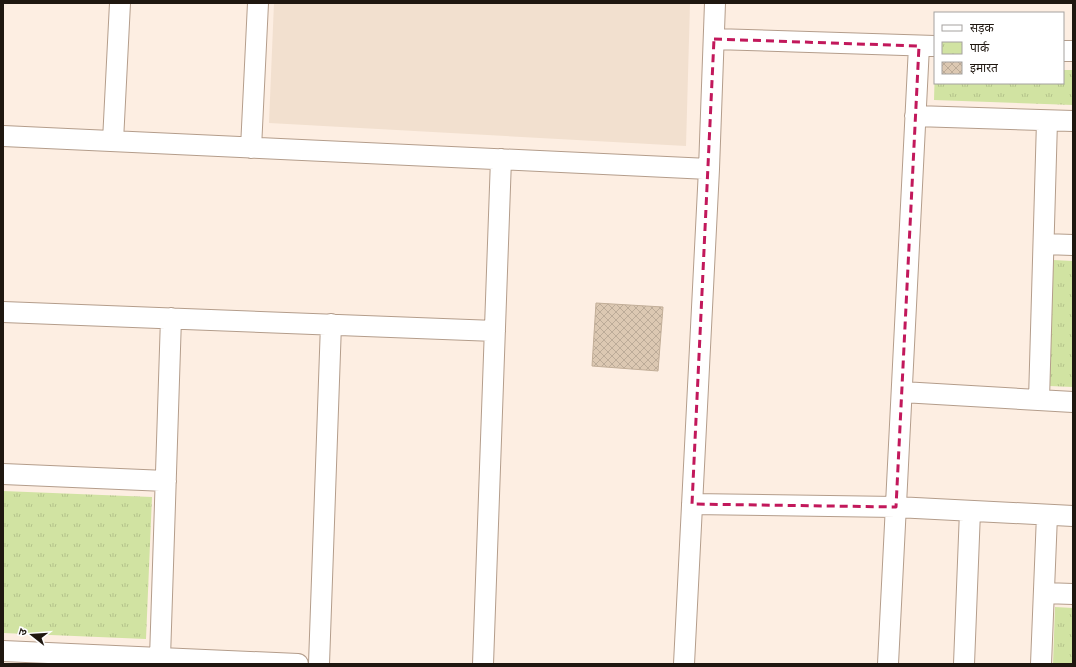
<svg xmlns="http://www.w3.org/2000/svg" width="1076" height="667" font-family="'DM Sans','Noto Sans Devanagari',sans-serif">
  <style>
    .education { fill: #f2e0cf }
    .park { fill: url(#park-tufts) }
    .building { fill: url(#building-cross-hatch); stroke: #c2ae98 }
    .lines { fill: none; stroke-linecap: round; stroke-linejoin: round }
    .street-casing { stroke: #b49d8b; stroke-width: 22 }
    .street { stroke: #fff; stroke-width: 20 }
    .marked { fill: none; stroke: #c2185b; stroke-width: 3; stroke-dasharray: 8 5; stroke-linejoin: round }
  </style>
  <defs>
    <pattern id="park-tufts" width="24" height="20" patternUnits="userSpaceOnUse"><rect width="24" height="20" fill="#d1e3a2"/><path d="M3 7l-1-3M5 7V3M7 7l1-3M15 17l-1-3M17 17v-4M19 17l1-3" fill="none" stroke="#b3c28a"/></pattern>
    <pattern id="building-cross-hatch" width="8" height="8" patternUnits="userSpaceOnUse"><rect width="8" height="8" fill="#dcc8b2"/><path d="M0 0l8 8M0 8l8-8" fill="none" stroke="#bcab98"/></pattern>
  </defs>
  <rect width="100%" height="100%" fill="#fdeee2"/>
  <path class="education" d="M274,3H690L686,146L269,123Z"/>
  <path class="park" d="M935,65V83H1063V70H1073V105L934,100Z
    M1053,260L1073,261V387L1049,386Z
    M3,491L152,497L146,639L3,633Z
    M1055,607L1073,608V664H1053Z"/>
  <path class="building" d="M596,303L663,307L658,371L592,366Z"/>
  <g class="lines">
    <defs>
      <path id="street" d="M714,39L935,46
        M1063,51H1073
        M915,116L1073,121
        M3,136L709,169
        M113,141L120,3
        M251,148L258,3
        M1044,244L1073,245
        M3,312L495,331
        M902,392L1073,402
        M1039,400L1047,121
        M3,474L166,481
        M692,504L896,507L1073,516
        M1044,593L1073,594
        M3,651L298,664
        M160,658L171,318
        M319,664L331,324
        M483,664L501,159
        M684,664L709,169L715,3
        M888,664L919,46
        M964,664L970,511
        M1041,664L1047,515"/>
    </defs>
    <use href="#street" class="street-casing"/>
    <use href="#street" class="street"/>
  </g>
  <path class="marked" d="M714,39L919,46L896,507L692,504Z"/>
  <rect width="1076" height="667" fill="none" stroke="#1f1710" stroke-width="8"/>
  <rect x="934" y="12" width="130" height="72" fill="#ffffff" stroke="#a5a29f"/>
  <rect x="942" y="25" width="20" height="6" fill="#ffffff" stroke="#a5a29f"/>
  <text x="970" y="32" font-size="12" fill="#1f1710">सड़क</text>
  <rect x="942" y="42" width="20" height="12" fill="url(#park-tufts)" stroke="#a5a29f"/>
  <text x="970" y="52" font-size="12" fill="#1f1710">पार्क</text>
  <rect x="942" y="62" width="20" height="12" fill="url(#building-cross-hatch)" stroke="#a5a29f"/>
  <text x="970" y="72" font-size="12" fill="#1f1710">इमारत</text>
  <g transform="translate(32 635) rotate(287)" stroke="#ffffff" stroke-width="3" paint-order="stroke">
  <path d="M0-3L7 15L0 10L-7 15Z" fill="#1f1710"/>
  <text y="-6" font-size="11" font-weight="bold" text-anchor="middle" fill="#1f1710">उ</text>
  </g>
</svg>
